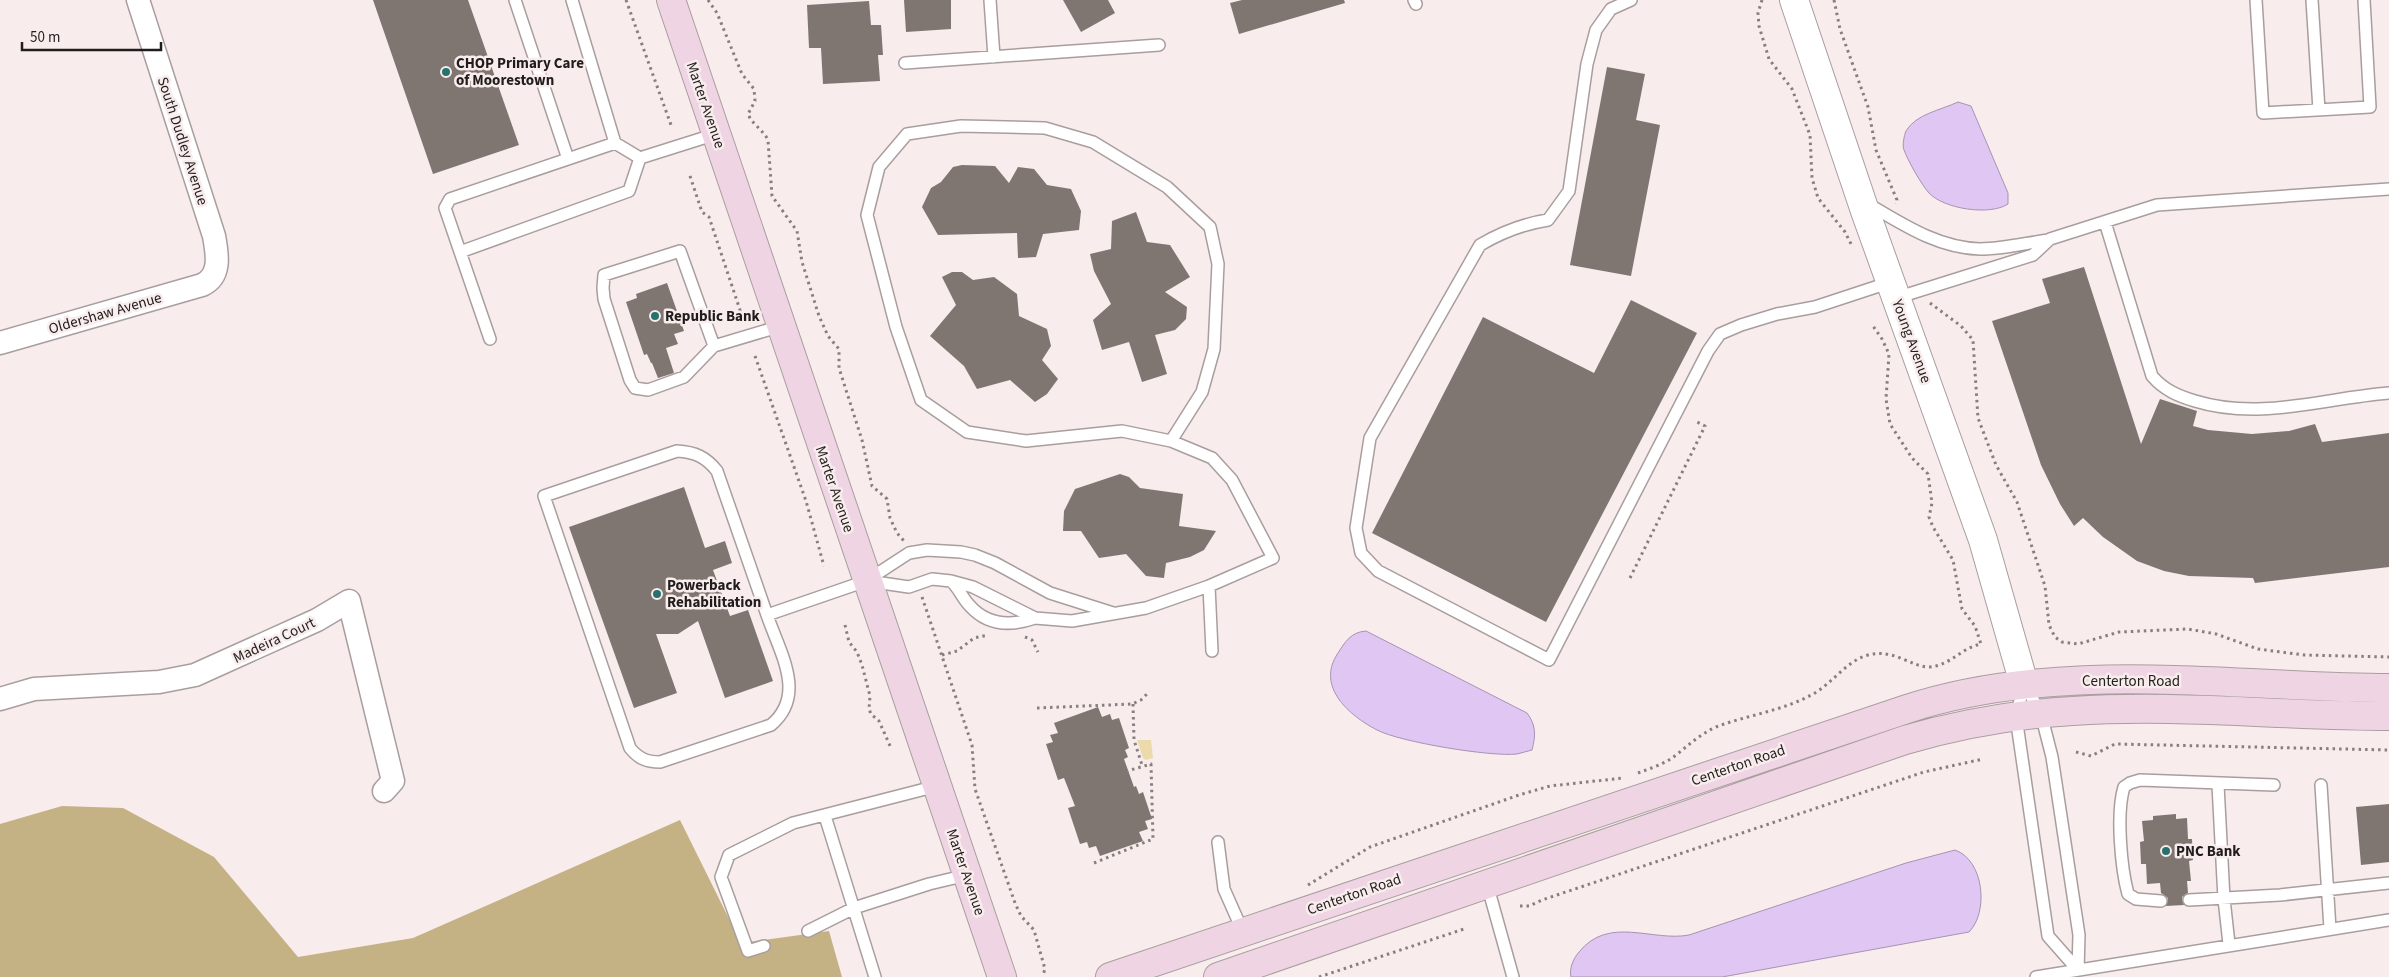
<svg xmlns="http://www.w3.org/2000/svg" width="2389" height="977" font-family="'Source Sans 3',sans-serif">
  <style>
    .green { fill: #eddaac }
    .forest { fill: #c4b284 }
    .water { fill: #e0c6f2; stroke: #a793b2 }
    .building { fill: #7f7671 }
    .lines { fill: none; stroke-linecap: round; stroke-linejoin: round }
    .service-casing { stroke: #a99e9e; stroke-width: 14 }
    .minor-casing { stroke: #a99e9e; stroke-width: 25 }
    .tertiary-casing { stroke: #a99e9e; stroke-width: 30 }
    .secondary-casing { stroke: #a99e9e; stroke-width: 30 }
    .path { stroke: #877f7f; stroke-width: 3; stroke-dasharray: 2.5 4; stroke-linecap: butt }
    .service { stroke: #fff; stroke-width: 11 }
    .minor { stroke: #fff; stroke-width: 22 }
    .tertiary { stroke: #fff; stroke-width: 28 }
    .secondary { stroke: #efd4e4; stroke-width: 28 }
    .poi-dot { fill: #27726f; stroke: #f8ecec; stroke-width: 2 }
    .labels { text-anchor: middle; stroke-width: 5; stroke-linejoin: round; paint-order: stroke }
    .poi-label { font-size: 15px; font-weight: bold; fill: #211d1d; stroke: #f8ecec; text-anchor: start }
    .street-label { font-size: 15px; fill: #211d1d; stroke: #f8ecec }
  </style>
  <rect width="100%" height="100%" fill="#f8ecec"/>
  <path class="green" d="M1137,740H1151L1153,758L1146,760L1143,758Z"/>
  <path class="forest" d="M62,806L123,808L214,857L298,957L413,938L680,820L741,943L829,931L842,977H0V824Z"/>
  <path class="water" d="M1958,102L1971,106L2008,193V204C1990,216 1944,209 1929,193C1921,184 1908,161 1904,150C1902,146 1904,136 1906,131C1916,114 1941,110 1958,102Z
    M1366,631L1527,713C1536,725 1536,735 1532,750C1527,751 1522,753 1517,754C1491,757 1400,742 1377,730C1350,716 1315,687 1338,653C1345,642 1351,632 1366,631Z
    M1955,850C1984,860 1989,912 1969,932L1722,977H1571C1569,969 1573,959 1579,952C1609,915 1652,942 1689,935L1906,863Z"/>
  <path class="building" d="M373,0H468L519,145L433,174Z
    M904,0H951V29L906,32Z
    M1063,0H1108L1115,13L1081,32Z
    M1242,0H1344L1345,3L1239,34L1230,3Z
    M869,1L871,25H881L883,55H878L880,81L823,84L821,48H809L807,5Z
    M1607,67L1645,74L1636,120L1660,125L1631,276L1570,265Z
    M962,165L995,166L1009,183L1018,167L1034,169L1047,185L1071,189L1081,211L1079,230L1043,234L1036,257L1018,258L1017,233L938,235L922,207L931,188L941,182L953,167Z
    M1136,212L1147,242L1170,245L1190,277L1165,292L1187,307L1186,319L1175,330L1155,335L1167,374L1142,382L1129,342L1102,350L1093,320L1111,304L1094,271L1090,254L1111,249L1112,221Z
    M2084,267L2141,444L2160,399L2197,411L2193,426L2208,430L2252,434L2289,431L2315,424L2322,442L2389,433V567L2255,583L2253,578L2189,576L2164,571L2137,561L2103,537L2083,518L2074,526L2060,504L2041,465L1992,321L2050,303L2042,279Z
    M952,272H962L973,280L994,277L1017,294L1019,316L1047,329L1051,346L1042,360L1058,379L1047,394L1035,402L1010,380L977,389L964,366L930,336L956,305L942,277Z
    M667,283L684,331L674,334L678,344L666,348L674,373L658,378L652,363H651L647,354L644,355L626,302L637,298L636,294Z
    M1631,300L1697,333L1546,622L1372,533L1483,317L1594,373Z
    M1120,474L1129,477L1140,488L1183,494L1179,526L1216,531L1204,550L1190,557L1166,563L1164,578L1146,576L1126,554L1099,558L1081,531H1063L1064,511L1075,489Z
    M684,487L705,548L725,541L732,563L713,570L730,616L748,610L773,681L725,698L698,621L678,634H656L677,693L634,708L569,527Z
    M1098,707L1102,717L1110,714L1112,720L1119,718L1129,748L1125,750L1128,757L1124,759L1134,787L1136,786L1139,794L1143,792L1152,819L1145,821L1148,829L1139,832L1143,841L1100,856L1096,846L1089,848L1087,842L1080,844L1068,808L1075,806L1064,778L1058,780L1046,744L1053,742L1050,735L1058,733L1054,723Z
    M2389,804V862L2361,865L2356,807Z
    M2176,814V819L2187,818L2188,839H2192L2193,860L2189,861L2191,881H2187L2188,893L2182,897L2184,905L2166,906L2168,898L2161,893L2160,883L2147,884L2146,864H2141L2140,842L2144,841L2142,821L2153,820V816Z"/>
  <g class="lines">
    <defs>
      <path id="service" d="M515,0L568,159
        M572,0L615,143
        M990,0L994,57
        M1414,0L1416,4
        M1631,0L1611,9L1596,30L1587,64L1569,191L1548,220C1522,224 1502,232 1480,245L1370,438L1356,528L1361,553L1378,571L1549,660L1708,351L1720,334L1741,325L1777,314L1815,307L1891,282
        M2256,0L2263,113L2370,107L2364,0
        M2312,0L2319,110
        M905,63L1159,45
        M1868,204C1902,224 1938,248 1980,249C2003,249 2026,243 2048,240
        M2105,222L2152,376C2164,390 2178,396 2195,401C2260,421 2324,398 2389,393
        M460,252L629,191L640,158
        M1896,298L2033,255L2050,239L2157,205L2389,189
        M490,339L445,208L450,199L615,143L640,158L716,134
        M714,346L684,377L648,390L635,388L630,380L604,299L603,288L604,275L680,251L714,346L781,326
        M1171,441L1202,392L1214,349L1218,264L1210,227L1167,187L1093,142L1045,128L961,126L907,134L879,167L867,215L896,327L921,400L967,432L1026,441L1122,431L1171,441L1212,458L1232,480L1273,558L1209,586
        M868,581L909,587L932,579L951,581L973,587L1035,618L1072,621L1146,608L1209,586L1212,651
        M951,581C959,588 962,598 970,606C988,626 1012,626 1035,618
        M767,615L717,471C706,457 695,452 677,451L544,496L630,748C638,758 646,762 660,762L771,725C807,695 780,653 767,615L866,581L909,553L927,550L961,552L975,555L995,563L1050,593L1113,613
        M2024,684L2016,717L2048,936L2078,970
        M2025,685L2041,714L2052,757L2079,935L2078,970
        M2218,785L2224,899L2229,944
        M2321,785L2330,929
        M825,816L875,977
        M1218,842L1224,889L1243,932
        M1487,884L1513,977
        M2189,900L2280,895L2389,883
        M2161,901L2136,899L2128,894C2121,868 2116,813 2124,787L2130,783L2140,780L2274,785
        M808,931L854,908L929,884L967,875
        M764,946L748,951L721,877L729,855L793,823L937,786
        M2036,977L2389,920"/>
      <path id="minor" d="M0,343L202,285C222,276 217,253 214,236L138,0
        M0,699L34,689L159,682L195,675L317,620L349,601L393,781L384,791"/>
      <path id="tertiary" d="M1794,0L1865,211L1983,540L2024,684"/>
      <path id="secondary" d="M671,0L1002,977
        M1110,977L1907,709C2059,659 2231,687 2389,688
        M1218,977L1905,740C1960,724 2016,714 2073,711C2178,704 2284,716 2389,716"/>
    </defs>
    <use href="#service" class="service-casing"/>
    <use href="#minor" class="minor-casing"/>
    <use href="#tertiary" class="tertiary-casing"/>
    <use href="#secondary" class="secondary-casing"/>
    <path class="path" d="M626,0L671,125
      M708,0L717,13L742,74L754,89L755,101L748,114C752,124 763,130 768,140L772,196L797,231L802,262L819,316L828,336L839,349V368L862,440L872,486L887,499L890,518L897,533L904,541
      M1762,0L1758,13L1759,26L1769,59L1792,89L1810,135L1812,178L1818,198L1845,232L1852,246
      M1834,0L1840,29L1868,107L1876,150L1897,200L1896,204
      M690,176L702,212L709,217L743,319
      M1930,303L1961,326L1973,340L1978,418L1996,465L2017,502L2045,586L2049,625L2055,637L2062,642L2078,644L2119,632L2188,629L2216,634L2258,649L2304,655L2389,657
      M755,356L806,501L824,566
      M1630,578L1705,426L1695,421
      M922,597L972,745L975,789L1015,903L1021,916L1034,930L1045,969L1043,975
      M845,625L849,642L857,652L862,665L870,696L869,709L871,714L879,721L891,748
      M1025,637L1032,640L1038,652
      M942,655L957,651L974,638L988,635
      M1133,704L1134,740L1142,765
      M1037,708L1132,704L1141,700L1148,693
      M2076,752L2091,756L2115,744L2389,750
      M1638,773C1651,768 1665,764 1676,755C1689,745 1700,734 1716,727C1747,715 1783,711 1813,694C1832,684 1846,661 1868,655C1894,648 1913,668 1930,667C1951,665 1961,648 1981,644L1975,626L1962,609L1953,560L1933,527L1929,517L1932,503L1928,474L1912,458L1890,424L1886,399L1889,354L1882,339L1873,326
      M1094,863L1153,839L1151,764L1127,771
      M1308,885L1370,847L1519,795L1550,786L1623,778
      M1520,906H1529L1542,900L1924,772L1983,759
      M1319,977L1464,929"/>
    <use href="#service" class="service"/>
    <use href="#minor" class="minor"/>
    <use href="#tertiary" class="tertiary"/>
    <use href="#secondary" class="secondary"/>
  </g>
  <g class="poi-dot">
    <circle cx="446" cy="72" r="5"/>
    <circle cx="655" cy="316" r="5"/>
    <circle cx="657" cy="594" r="5"/>
    <circle cx="2166" cy="851" r="5"/>
  </g>
  <g class="labels">
    <g class="poi-label">
      <text x="456" y="68">CHOP Primary Care<tspan x="456" dy="17">of Moorestown</tspan></text>
      <text x="665" y="321">Republic Bank</text>
      <text x="667" y="590">Powerback<tspan x="667" dy="17">Rehabilitation</tspan></text>
      <text x="2176" y="856">PNC Bank</text>
    </g>
    <g class="street-label">
      <text transform="translate(706 105) rotate(71)" y="5">Marter Avenue</text>
      <text transform="translate(183 141) rotate(72)" y="5">South Dudley Avenue</text>
      <text transform="translate(105 313) rotate(-16)" y="5">Oldershaw Avenue</text>
      <text transform="translate(1912 341) rotate(70)" y="5">Young Avenue</text>
      <text transform="translate(835 489) rotate(71)" y="5">Marter Avenue</text>
      <text transform="translate(274 640) rotate(-25)" y="5">Madeira Court</text>
      <text x="2131" y="686">Centerton Road</text>
      <text transform="translate(1738 765) rotate(-19)" y="5">Centerton Road</text>
      <text transform="translate(966 872) rotate(71)" y="5">Marter Avenue</text>
      <text transform="translate(1354 894) rotate(-19)" y="5">Centerton Road</text>
    </g>
  </g>
  <path d="M22 42v8h139v-8" fill="none" stroke="#211d1d" stroke-width="2.5"/>
  <text x="30" y="42" font-size="15" fill="#211d1d" stroke="#f8ecec" stroke-width="4" paint-order="stroke">50 m</text>
</svg>
